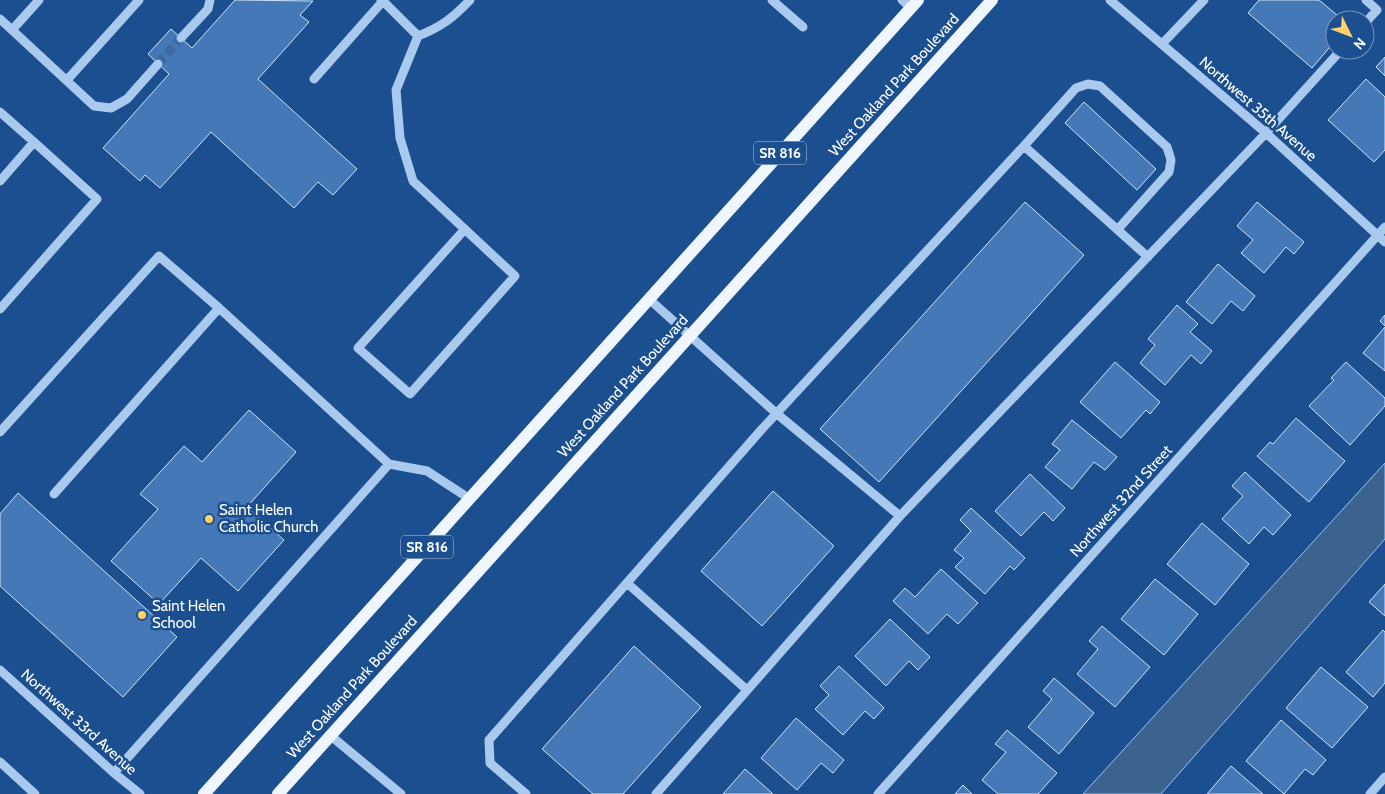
<svg xmlns="http://www.w3.org/2000/svg" width="1385" height="794" font-family="Cabin,sans-serif">
  <style>
    .water { fill: #3c6290; stroke: #9cc4f0 }
    .building { fill: #4478b7; stroke: #cfe3fa }
    .lines { fill: none; stroke-linecap: round; stroke-linejoin: round }
    .minor-tunnel { stroke: #3d69a0; stroke-width: 9; stroke-dasharray: 9 4.5; stroke-linecap: butt }
    .minor { stroke: #a9c9ee; stroke-width: 9 }
    .major { stroke: #f0f6ff; stroke-width: 12 }
    .poi-dot { fill: #ffd166; stroke: #1b4f8f; stroke-width: 2 }
    .labels { text-anchor: middle; stroke-width: 5; stroke-linejoin: round; paint-order: stroke }
    .shield { fill: #1b4f8f; stroke: #bbcadd; stroke-width: 1 }
    .shield-label { font-size: 14px; font-weight: bold; fill: #fff }
    .street-label { font-size: 15px; fill: #fff; stroke: #1b4f8f }
    .poi-label { font-size: 15px; fill: #fff; stroke: #1b4f8f; text-anchor: start }
  </style>
  <rect width="100%" height="100%" fill="#1b4f8f"/>
  <path class="water" d="M1385,463V539L1161,794H1083Z"/>
  <path class="building" d="M235,0L313,1L300,15L309,22L258,79L357,169L333,195L318,182L294,208L211,132L160,188L145,175L140,181L103,148L169,74L148,54L171,29L192,48Z
    M1259,0H1319L1343,20H1335V41L1312,68L1248,13Z
    M1385,57V76L1376,67Z
    M1366,79L1385,97V150L1374,162L1328,120Z
    M1084,102L1156,169L1137,190L1065,123Z
    M1025,202L1084,255L879,482L820,429Z
    M1257,202L1304,242L1294,254L1286,247L1264,273L1241,253L1253,240L1237,226Z
    M1218,264L1255,296L1243,311L1231,301L1212,324L1186,302Z
    M1177,305L1198,324L1190,332L1212,351L1201,364L1191,355L1165,385L1140,363L1155,345L1148,339Z
    M1385,315V326L1380,321Z
    M1385,327V371L1363,353Z
    M1115,362L1160,402L1150,414L1146,410L1121,438L1080,402Z
    M1346,362L1385,398V406L1350,445L1309,406L1334,380L1331,378Z
    M249,410L296,452L247,507L284,540L238,591L201,558L159,604L111,561L158,509L140,494L184,446L202,462Z
    M1296,418L1345,461L1309,502L1257,456L1270,442L1273,444Z
    M1072,420L1117,457L1105,470L1094,462L1072,489L1045,467L1060,450L1052,444Z
    M1245,472L1291,515L1273,535L1264,527L1249,544L1222,519L1243,496L1232,486Z
    M1030,474L1065,508L1053,521L1044,512L1021,536L995,511Z
    M773,491L834,546L762,626L701,571Z
    M18,493L177,637L123,697L0,586V514Z
    M971,508L1025,558L1014,570L1010,566L985,594L955,567L964,558L954,550L971,531L960,520Z
    M1202,523L1249,564L1215,605L1167,564Z
    M941,569L978,603L958,624L947,614L928,634L893,601L905,588L915,597Z
    M1155,579L1198,614L1164,655L1121,619Z
    M1385,584V616L1369,602Z
    M890,619L930,657L918,670L909,661L886,686L855,656Z
    M1102,626L1150,667L1115,707L1077,674L1098,649L1089,641Z
    M1383,630L1385,632V683L1373,697L1346,672Z
    M634,646L701,707L623,794H593L542,749Z
    M839,666L884,708L874,719L865,711L843,735L815,709L829,695L820,686Z
    M1321,667L1368,707L1332,748L1286,708Z
    M1054,678L1094,713L1059,754L1028,727L1052,699L1043,691Z
    M796,718L844,760L833,773L821,763L797,790L761,758Z
    M1281,720L1326,760L1313,775L1305,769L1284,794L1246,761Z
    M1007,730L1057,773L1038,794H998L982,780L1006,752L995,744Z
    M1231,766L1263,794H1207Z
    M745,769L773,794H723Z
    M963,785L972,794H955Z"/>
  <g class="lines">
    <path class="minor-tunnel" d="M158,64L181,38"/>
    <path class="minor" d="M382,0L418,36
      M772,0L803,27
      M902,0L911,8
      M1110,0L1266,133L1385,242
      M0,19L12,30L39,0
      M1365,23L1377,10L1366,0
      M12,30L94,106L111,108L127,99L158,64
      M181,38L208,9L210,0
      M1162,44L1204,0
      M314,79L383,1L381,0
      M67,80L139,0
      M0,112L34,142
      M1024,146L1076,88L1088,84L1100,86L1167,147L1171,160L1169,172L1118,229
      M0,181L34,142L97,199L0,309
      M465,229L358,348L410,394L515,276L413,181L400,138L396,90L418,36C441,27 453,18 470,0
      M649,299L776,413L900,516L1266,133L1341,50
      M219,308L389,464L427,471L470,499
      M0,432L159,256L219,308L54,494
      M627,583L747,690
      M0,670L114,773L140,794
      M331,736L401,794
      M0,762L35,794
      M114,773L389,464
      M526,794L490,763L489,740L762,429L1024,146L1148,257
      M656,794L900,516
      M878,794L1385,227
      M1370,794L1385,777"/>
    <path class="major" d="M204,794L918,0
      M278,794L992,0"/>
  </g>
  <g class="poi-dot">
    <circle cx="209" cy="519" r="5"/>
    <circle cx="142" cy="615" r="5"/>
  </g>
  <g class="labels">
    <g class="shield">
      <rect x="754" y="141.5" width="52" height="23" rx="4"/>
      <rect x="401" y="535.5" width="52" height="23" rx="4"/>
    </g>
    <g class="shield-label">
      <text x="780" y="158">SR 816</text>
      <text x="427" y="552">SR 816</text>
    </g>
    <g class="street-label">
      <text transform="translate(894 85) rotate(-48)" y="5">West Oakland Park Boulevard</text>
      <text transform="translate(1258 109) rotate(41)" y="5">Northwest 35th Avenue</text>
      <text transform="translate(623 386) rotate(-48)" y="5">West Oakland Park Boulevard</text>
      <text transform="translate(1121 501) rotate(-48)" y="5">Northwest 32nd Street</text>
      <text transform="translate(352 687) rotate(-48)" y="5">West Oakland Park Boulevard</text>
      <text transform="translate(79 722) rotate(42)" y="5">Northwest 33rd Avenue</text>
    </g>
    <g class="poi-label">
      <text x="219" y="515">Saint Helen<tspan x="219" dy="17">Catholic Church</tspan></text>
      <text x="152" y="611">Saint Helen<tspan x="152" dy="17">School</tspan></text>
    </g>
  </g>
  <g transform="translate(1350 35) rotate(132)"><circle r="24" fill="#1b4f8f" stroke="#7695bc"/>
  <path d="M0-4L9 19L0 12L-9 19Z" fill="#ffd166"/>
  <text y="-8" font-size="14" font-weight="bold" text-anchor="middle" fill="#ffffff">N</text>
  </g>
</svg>
